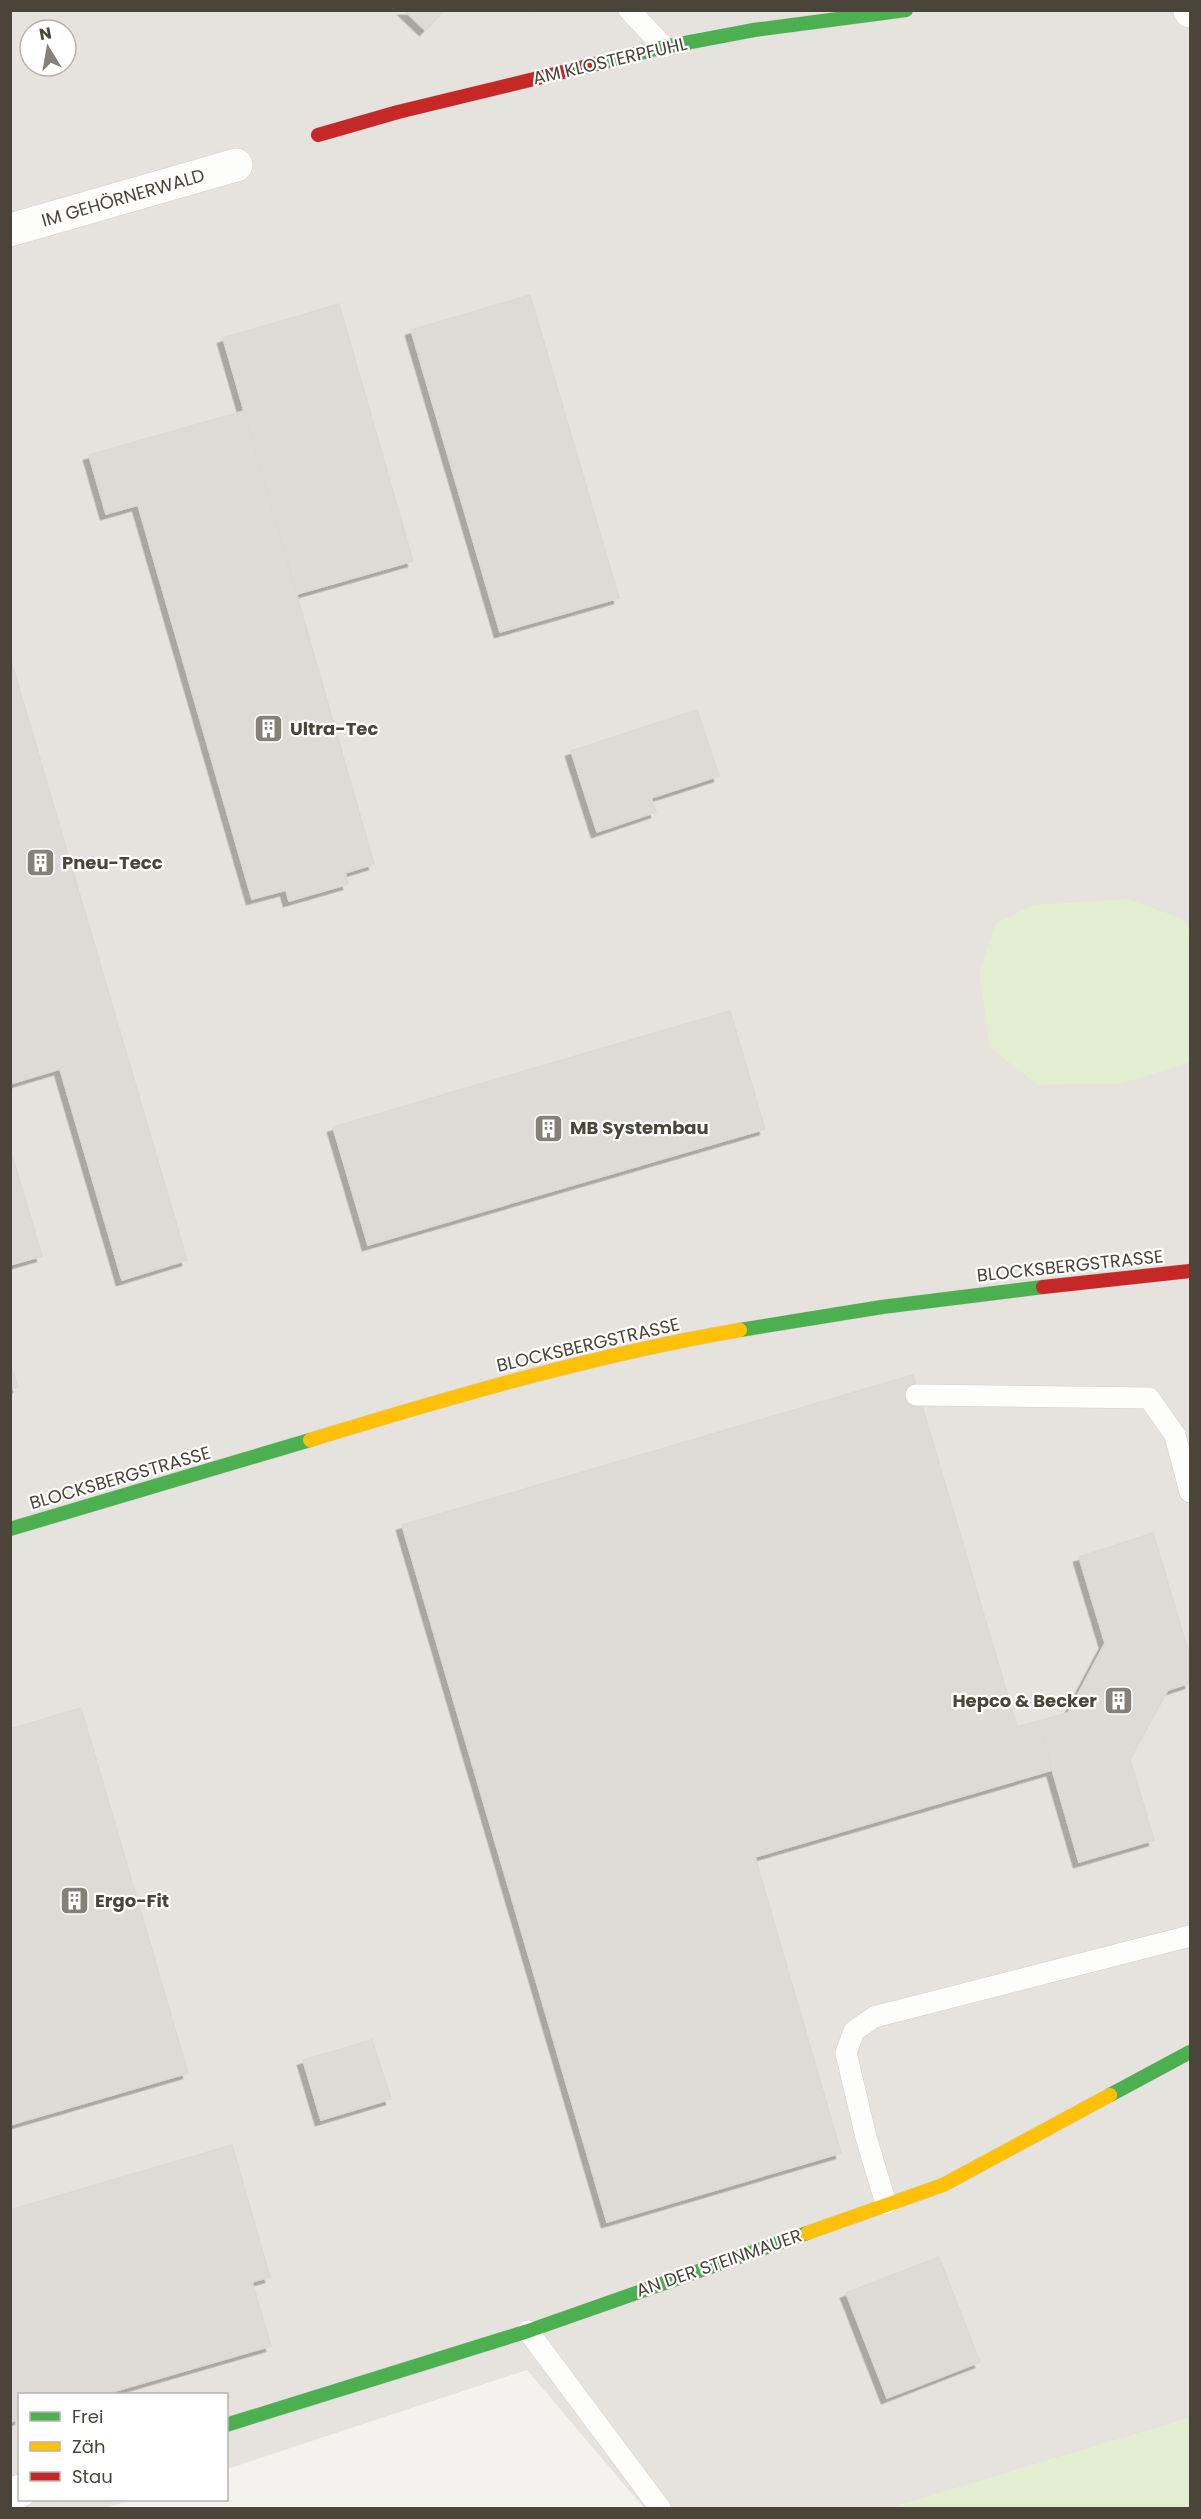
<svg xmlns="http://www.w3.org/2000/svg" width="1201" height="2519" font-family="Poppins,sans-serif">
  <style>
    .industrial { fill: #e6e2de; fill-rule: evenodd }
    .green { fill: #e1eecf }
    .parking { fill: #e6e3df }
    .building { fill: #dedbd6; stroke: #dcd9d4; stroke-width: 1.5; filter: url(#shadow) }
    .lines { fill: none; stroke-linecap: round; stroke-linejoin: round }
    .lane-casing { stroke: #d2d0cb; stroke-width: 22 }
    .street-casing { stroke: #d2d0cb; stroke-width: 34 }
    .fast-casing { stroke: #d3cfc5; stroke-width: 15 }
    .slow-casing { stroke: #d3cfc5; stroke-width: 15 }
    .jam-casing { stroke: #d3cfc5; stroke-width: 15 }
    .lane { stroke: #fdfdfc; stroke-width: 21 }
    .street { stroke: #fdfdfc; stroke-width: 33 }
    .fast { stroke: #4caf50; stroke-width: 14 }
    .slow { stroke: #ffc107; stroke-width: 14 }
    .jam { stroke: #c62828; stroke-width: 14 }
    .labels { text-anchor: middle; stroke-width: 4.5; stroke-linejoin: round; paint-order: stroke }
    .street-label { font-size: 18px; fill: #4b4439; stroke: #fff }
    .poi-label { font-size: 18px; font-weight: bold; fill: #4b4439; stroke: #fff; text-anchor: start }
  </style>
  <defs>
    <filter id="shadow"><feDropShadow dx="-5.5" dy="5.5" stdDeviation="0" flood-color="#0004"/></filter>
  </defs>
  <rect width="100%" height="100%" fill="#f4f2ee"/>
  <path class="industrial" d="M11,11H1190V2418L891,2508H644L527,2370L227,2469L226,2394H20V2500H133L105,2508H11ZM30,30H66V66H30Z"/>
  <path class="green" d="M1127,899L1181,918L1190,931V1062L1120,1084L1038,1085L990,1048L979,972L996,923L1033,905Z
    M1190,2418V2508H891Z"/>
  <path class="parking" d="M317,11H354L369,63L546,11H683L569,38L548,13L553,41L346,103Z
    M55,452L98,609L57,620L18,462Z
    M1190,1368V1451L1167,1375Z"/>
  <path class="building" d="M404,10H444L425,30Z
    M530,295L619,598L500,632L411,330Z
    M339,304L413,561L297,594L223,338Z
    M244,411L374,864L345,873L348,884L289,901L286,890L252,899L138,505L106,514L89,455Z
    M10,657L187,1260L122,1280L60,1069L10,1084Z
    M697,710L719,776L651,798L656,812L597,832L571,751Z
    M730,1011L765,1129L368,1245L333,1127Z
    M10,1148L42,1256L10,1265Z
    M10,1362L18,1387L10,1389Z
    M913,1375L1017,1727L1038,1721L1052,1770L755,1857L841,2153L607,2222L402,1525Z
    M1153,1533L1190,1657V1683L1168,1690L1130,1759L1154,1840L1079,1862L1038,1721L1068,1713L1105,1643L1079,1557Z
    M81,1708L188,2073L10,2125V1729Z
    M372,2040L391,2099L321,2120L303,2060Z
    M232,2145L270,2277L252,2282L271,2346L105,2394H20V2419L10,2422V2210Z
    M939,2257L980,2362L887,2398L846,2293Z"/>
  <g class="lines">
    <defs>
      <path id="lane" d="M629,10L664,47
        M916,1395L1149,1398L1175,1435L1190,1492
        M886,2204L866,2137L846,2053L854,2031L874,2017L1190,1936
        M528,2331L660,2508"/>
      <path id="street" d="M1190,10V11
        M10,230L236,165
        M10,2494L20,2491"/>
      <path id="fast" d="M596,64L664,47L754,30L906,10
        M740,1330L882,1307L1043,1287
        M10,1529L310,1440
        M1110,2095L1190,2052
        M226,2425L528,2331L807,2233"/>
      <path id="slow" d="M310,1440C451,1397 594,1355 740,1330
        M807,2233L943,2185L1110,2095"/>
      <path id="jam" d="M318,135L398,112L596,64
        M1043,1287L1190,1271"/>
    </defs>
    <use href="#lane" class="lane-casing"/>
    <use href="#street" class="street-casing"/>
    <use href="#fast" class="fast-casing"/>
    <use href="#slow" class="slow-casing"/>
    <use href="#jam" class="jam-casing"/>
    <use href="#lane" class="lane"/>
    <use href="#street" class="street"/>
    <use href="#fast" class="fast"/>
    <use href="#slow" class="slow"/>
    <use href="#jam" class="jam"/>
  </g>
  <defs>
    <symbol id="building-square" viewBox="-11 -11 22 22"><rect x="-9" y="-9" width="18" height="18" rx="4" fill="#868178" stroke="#fff"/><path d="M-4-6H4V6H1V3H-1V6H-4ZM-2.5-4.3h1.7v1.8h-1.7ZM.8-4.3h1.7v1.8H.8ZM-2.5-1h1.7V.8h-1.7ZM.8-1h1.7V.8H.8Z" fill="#fff"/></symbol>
  </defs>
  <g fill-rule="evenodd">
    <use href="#building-square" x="252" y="712" width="33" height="33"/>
    <use href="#building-square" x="24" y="846" width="33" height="33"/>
    <use href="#building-square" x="532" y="1112" width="33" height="33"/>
    <use href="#building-square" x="1102" y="1684" width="33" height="33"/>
    <use href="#building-square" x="58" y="1884" width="33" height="33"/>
  </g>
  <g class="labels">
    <g class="street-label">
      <text transform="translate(610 61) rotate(-13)" y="6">AM KLOSTERPFUHL</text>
      <text transform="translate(123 198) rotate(-16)" y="6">IM GEHÖRNERWALD</text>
      <text transform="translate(1070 1266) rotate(-6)" y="6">BLOCKSBERGSTRASSE</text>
      <text transform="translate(588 1345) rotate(-13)" y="6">BLOCKSBERGSTRASSE</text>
      <text transform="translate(120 1478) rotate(-16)" y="6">BLOCKSBERGSTRASSE</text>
      <text transform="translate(719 2263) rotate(-19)" y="6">AN DER STEINMAUER</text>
    </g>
    <g class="poi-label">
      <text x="290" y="735">Ultra-Tec</text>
      <text x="62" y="869">Pneu-Tecc</text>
      <text x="570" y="1134">MB Systembau</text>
      <text x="1097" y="1707" text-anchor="end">Hepco &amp; Becker</text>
      <text x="95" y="1907">Ergo-Fit</text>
    </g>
  </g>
  <rect width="1201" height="2519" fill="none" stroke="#4b4439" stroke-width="24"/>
  <rect x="18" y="2393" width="210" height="108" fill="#ffffff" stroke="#b7b4b0" stroke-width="1.5"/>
  <rect x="30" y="2412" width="30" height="9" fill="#4caf50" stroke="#b7b4b0" stroke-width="1.5"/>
  <text x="72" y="2423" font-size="18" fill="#4b4439">Frei</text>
  <rect x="30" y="2442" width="30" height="9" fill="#ffc107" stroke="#b7b4b0" stroke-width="1.5"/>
  <text x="72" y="2453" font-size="18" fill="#4b4439">Zäh</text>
  <rect x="30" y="2472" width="30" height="9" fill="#c62828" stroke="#b7b4b0" stroke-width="1.5"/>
  <text x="72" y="2483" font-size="18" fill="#4b4439">Stau</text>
  <g transform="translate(48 48) rotate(349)"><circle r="28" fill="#ffffff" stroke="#b7b4b0" stroke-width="1.5"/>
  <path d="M0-4.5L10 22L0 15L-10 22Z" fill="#868178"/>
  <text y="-9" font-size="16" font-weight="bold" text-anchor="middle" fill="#4b4439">N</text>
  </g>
</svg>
